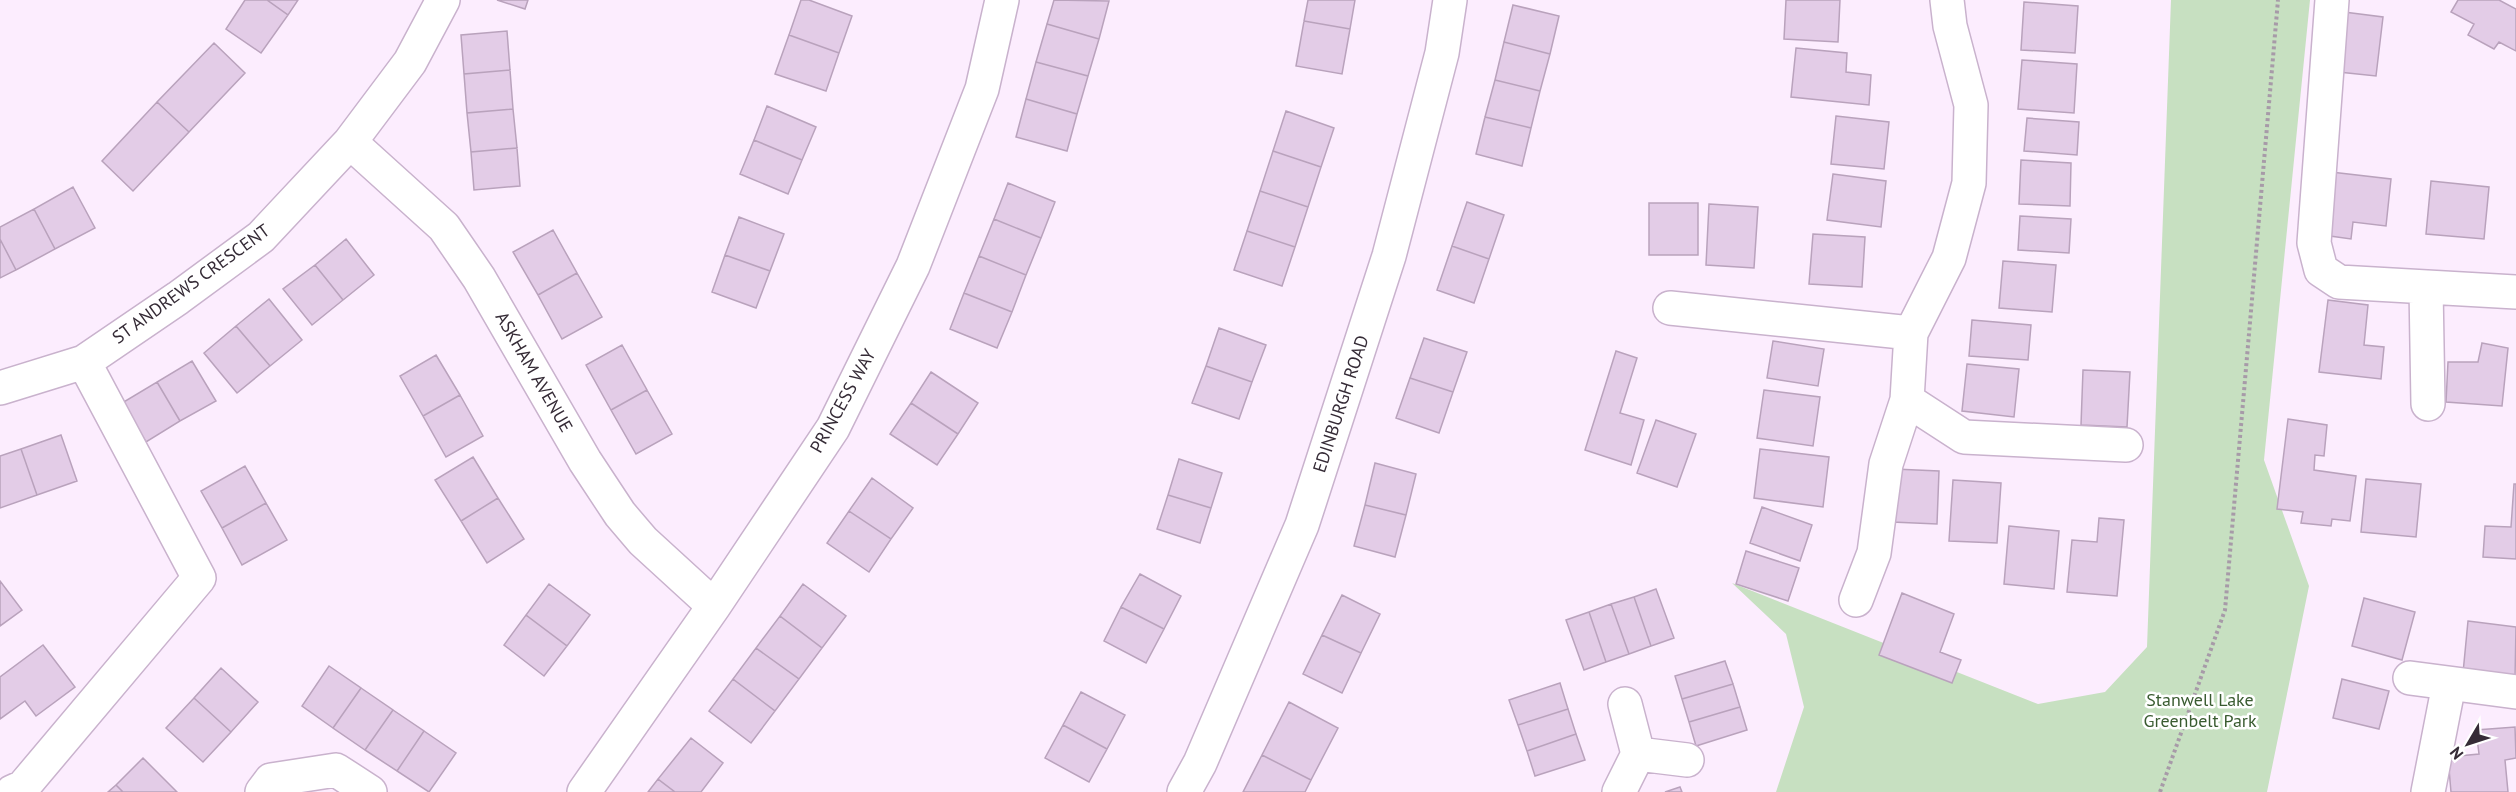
<svg xmlns="http://www.w3.org/2000/svg" width="2516" height="792" font-family="'PT Sans',sans-serif">
  <style>
    .green { fill: #c7e0c1 }
    .building { fill: #e3cce7; stroke: #b9a2bc; stroke-width: 1.5 }
    .lines { fill: none; stroke-linecap: round; stroke-linejoin: round }
    .minor-casing { stroke: #c9b2cd; stroke-width: 36 }
    .path { stroke: #a79aa8; stroke-width: 4; stroke-dasharray: 3 3; stroke-linecap: butt }
    .minor { stroke: #fff; stroke-width: 33 }
    .labels { text-anchor: middle; stroke-width: 5; stroke-linejoin: round; paint-order: stroke }
    .street-label { font-size: 18px; fill: #352b36; stroke: #fff }
    .park-label { font-size: 18px; fill: #395b30; stroke: #fff }
  </style>
  <rect width="100%" height="100%" fill="#fcedfe"/>
  <path class="green" d="M2171,0H2310L2264,460L2309,586L2267,792H1776L1804,707L1786,634L1732,583L2038,704L2105,692L2147,647Z"/>
  <path class="building" d="M245,0H267L288,15L261,53L226,29Z
    M267,0H298L288,15Z
    M497,0H528L525,9Z
    M801,0H809L852,16L839,53L789,35Z
    M1054,0L1109,1L1099,39L1047,24Z
    M1308,0H1355L1350,29L1304,21Z
    M1786,0H1840L1838,42L1784,39Z
    M2458,0H2499L2516,9V51L2499,42L2494,49L2468,35L2474,24L2451,12Z
    M2024,2L2078,6L2075,53L2021,50Z
    M1513,5L1559,16L1550,54L1504,42Z
    M2336,11L2383,17L2376,76L2329,71Z
    M1304,21L1350,29L1342,74L1296,66Z
    M1047,24L1099,39L1088,76L1036,62Z
    M507,31L510,70L464,74L461,35Z
    M789,35L839,53L826,91L775,74Z
    M1504,42L1550,54L1540,91L1495,80Z
    M214,43L245,73L189,132L157,102Z
    M1796,48L1847,53L1846,72L1871,75L1869,105L1791,97Z
    M2022,60L2077,64L2074,113L2018,109Z
    M1036,62L1088,76L1077,114L1026,99Z
    M510,70L513,109L467,113L464,74Z
    M1495,80L1540,91L1531,128L1485,117Z
    M1026,99L1077,114L1067,151L1016,137Z
    M157,102L189,132L133,191L102,161Z
    M767,106L816,127L802,160L754,140Z
    M513,109L517,148L471,152L467,113Z
    M1286,111L1334,128L1321,167L1273,151Z
    M1836,116L1889,122L1884,169L1831,164Z
    M1485,117L1531,128L1522,166L1476,154Z
    M2027,118L2079,122L2077,155L2024,151Z
    M754,140L802,160L788,194L740,174Z
    M517,148L520,186L474,190L471,152Z
    M1273,151L1321,167L1308,207L1260,191Z
    M2021,160L2071,163L2070,206L2019,204Z
    M2331,172L2391,179L2386,226L2353,222L2351,239L2323,235Z
    M1833,174L1886,181L1881,227L1827,220Z
    M2431,181L2489,187L2484,239L2426,234Z
    M1008,183L1055,202L1041,238L994,219Z
    M73,187L95,228L55,249L34,209Z
    M1260,191L1308,207L1295,247L1247,231Z
    M1467,202L1504,215L1489,259L1452,246Z
    M1649,203H1698V255H1649Z
    M1709,204L1758,207L1754,268L1706,265Z
    M34,209L55,249L16,270L0,239V227Z
    M2020,216L2071,219L2069,253L2018,250Z
    M739,217L784,234L770,271L725,255Z
    M994,219L1041,238L1026,275L979,256Z
    M553,230L577,273L538,295L513,252Z
    M1247,231L1295,247L1282,286L1234,270Z
    M1813,234L1865,237L1862,287L1809,284Z
    M0,239L16,270L0,278Z
    M346,239L374,275L343,300L315,265Z
    M1452,246L1489,259L1474,303L1437,290Z
    M725,255L770,271L756,308L712,292Z
    M979,256L1026,275L1012,312L964,293Z
    M2003,261L2056,265L2052,312L1999,308Z
    M315,265L343,300L312,325L283,289Z
    M577,273L602,317L562,339L538,295Z
    M964,293L1012,312L997,348L950,329Z
    M269,299L302,340L270,366L236,326Z
    M2328,300L2368,305L2364,345L2384,347L2381,379L2319,372Z
    M1972,320L2031,325L2028,360L1969,356Z
    M236,326L270,366L237,393L204,353Z
    M1219,328L1266,345L1252,382L1206,366Z
    M1424,338L1467,352L1453,392L1410,378Z
    M1773,341L1824,349L1818,386L1767,378Z
    M2482,343L2508,348L2502,406L2446,402L2448,362H2478Z
    M622,345L647,390L611,410L586,365Z
    M1616,351L1637,358L1620,413L1644,420L1631,465L1585,450Z
    M436,355L460,395L423,416L400,376Z
    M192,361L216,401L180,421L157,382Z
    M1967,364L2019,369L2014,417L1962,411Z
    M1206,366L1252,382L1239,419L1192,403Z
    M2083,370L2130,372L2127,427L2081,425Z
    M931,372L978,403L958,434L911,403Z
    M1410,378L1453,392L1439,433L1396,418Z
    M157,382L180,421L146,442L122,403Z
    M647,390L672,434L636,454L611,410Z
    M1764,390L1820,397L1813,446L1757,438Z
    M460,395L483,436L446,457L423,416Z
    M911,403L958,434L937,465L890,434Z
    M2288,419L2327,425L2324,456L2315,455L2314,470L2356,476L2350,521L2332,519L2331,526L2301,523L2303,512L2277,509Z
    M1656,420L1696,434L1677,487L1637,473Z
    M61,435L77,481L37,495L21,449Z
    M21,449L37,495L0,508V456Z
    M1760,449L1829,457L1823,507L1754,498Z
    M473,457L498,498L461,521L435,480Z
    M1179,459L1222,473L1211,508L1168,495Z
    M1375,463L1416,474L1406,515L1365,505Z
    M245,466L266,503L222,528L201,491Z
    M1894,469L1939,471L1937,524L1892,522Z
    M872,478L913,508L891,539L849,511Z
    M2366,479L2421,484L2416,537L2361,532Z
    M1953,480L2001,483L1997,543L1949,541Z
    M2514,484H2516V559L2483,557L2485,526L2511,527Z
    M1168,495L1211,508L1200,543L1157,529Z
    M498,498L524,539L487,563L461,521Z
    M266,503L287,540L242,565L222,528Z
    M1365,505L1406,515L1395,557L1354,546Z
    M1762,507L1812,525L1800,561L1750,543Z
    M849,511L891,539L869,572L827,543Z
    M2099,518L2124,520L2117,596L2067,592L2072,540L2097,542Z
    M2009,526L2059,531L2054,589L2004,584Z
    M1746,551L1799,568L1788,601L1736,584Z
    M1140,574L1181,596L1164,629L1121,607Z
    M0,581L22,610L0,626Z
    M549,584L590,615L567,646L526,615Z
    M803,584L846,616L822,648L780,616Z
    M1656,589L1674,638L1651,646L1634,597Z
    M1902,593L1954,614L1940,652L1961,660L1952,683L1879,655Z
    M1342,595L1380,614L1361,653L1322,635Z
    M1634,597L1651,646L1629,654L1611,604Z
    M2364,598L2415,612L2402,660L2352,646Z
    M1611,604L1629,654L1606,662L1589,612Z
    M1121,607L1164,629L1146,663L1104,641Z
    M1589,612L1606,662L1584,670L1566,620Z
    M526,615L567,646L544,676L504,645Z
    M780,616L822,648L799,679L756,648Z
    M2468,621L2516,627L2515,678L2463,673Z
    M1322,635L1361,653L1342,693L1303,674Z
    M43,645L75,687L36,716L25,701L0,719V677Z
    M756,648L799,679L775,711L733,679Z
    M1725,661L1733,684L1682,699L1675,676Z
    M329,666L361,688L333,728L302,706Z
    M221,668L258,702L231,732L194,698Z
    M733,679L775,711L751,743L709,711Z
    M2342,679L2389,691L2379,729L2333,718Z
    M1560,683L1568,709L1518,725L1509,700Z
    M1733,684L1740,707L1689,722L1682,699Z
    M361,688L393,710L365,750L333,728Z
    M1081,692L1125,715L1107,749L1063,725Z
    M194,698L231,732L203,762L166,728Z
    M1289,702L1338,728L1311,780L1262,755Z
    M1740,707L1747,730L1696,746L1689,722Z
    M1568,709L1576,734L1527,751L1518,725Z
    M393,710L424,731L397,771L365,750Z
    M1063,725L1107,749L1089,782L1045,758Z
    M2515,727L2516,758L2505,760L2508,792H2451L2448,757L2479,754L2476,730Z
    M424,731L456,753L429,792L397,771Z
    M1576,734L1585,760L1535,776L1527,751Z
    M691,738L723,763L701,792H675L658,779Z
    M1262,755L1311,780L1305,792H1243Z
    M143,758L177,792H123L116,785Z
    M658,779L675,792H648Z
    M116,785L123,792H108Z
    M1680,787L1682,792H1665Z"/>
  <g class="lines">
    <defs>
      <path id="minor" d="M2332,0L2314,243L2321,270L2339,282L2516,292
        M350,142L444,227L479,278L585,461L620,514L643,541L714,606
        M2426,287L2428,404
        M1670,308L1911,333
        M0,388L84,362L178,298L261,237L350,142L410,62L443,0
        M1907,400L1964,437L2126,445
        M1856,600L1874,553L1886,464L1907,400L1911,333L1949,258L1969,183L1971,105L1950,26L1947,0
        M2410,678L2516,692
        M1625,704L1638,754
        M12,792L23,787L199,578L84,362
        M262,792L271,780L336,770L370,792
        M584,792L714,606L833,428L913,266L982,89L1002,0
        M1184,792L1200,763L1302,525L1389,256L1442,53L1450,0
        M1619,792L1638,754L1687,760
        M2428,792L2449,684"/>
    </defs>
    <use href="#minor" class="minor-casing"/>
    <path class="path" d="M2160,792L2225,610L2278,0"/>
    <use href="#minor" class="minor"/>
  </g>
  <g class="labels">
    <g class="street-label">
      <text transform="translate(191 284) rotate(-36)" y="6">ST ANDREWS CRESCENT</text>
      <text transform="translate(534 372) rotate(60)" y="6">ASKHAM AVENUE</text>
      <text transform="translate(843 401) rotate(-61)" y="6">PRINCESS WAY</text>
      <text transform="translate(1341 404) rotate(-72)" y="6">EDINBURGH ROAD</text>
    </g>
    <g class="park-label">
      <text x="2200" y="706">Stanwell Lake<tspan x="2200" dy="21">Greenbelt Park</tspan></text>
    </g>
  </g>
  <g transform="translate(2468 744) rotate(231)" stroke="#ffffff" stroke-width="4.5" paint-order="stroke">
  <path d="M0-4.5L10 22L0 15L-10 22Z" fill="#352b36"/>
  <text y="-9" font-size="16" font-weight="bold" text-anchor="middle" fill="#352b36">N</text>
  </g>
</svg>
